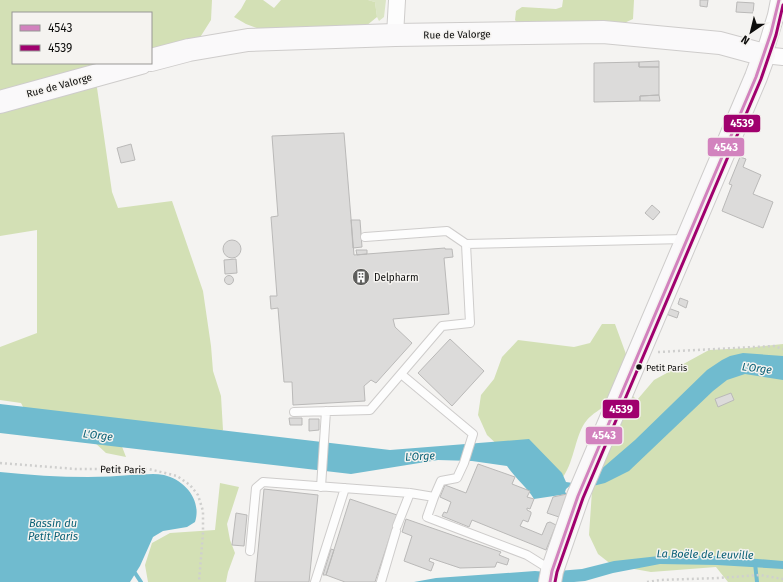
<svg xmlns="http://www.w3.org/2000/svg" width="783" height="582" font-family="'Fira Sans',sans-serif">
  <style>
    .green { fill: #dbe5c5 }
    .forest { fill: #d3e0b5 }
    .water { fill: #70bbcf }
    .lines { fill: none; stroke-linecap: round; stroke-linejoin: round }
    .stream { stroke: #70bbcf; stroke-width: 4 }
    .building { fill: #dcdbda; stroke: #bab9b8 }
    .lane-casing { stroke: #cecccb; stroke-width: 10 }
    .street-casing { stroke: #cecccb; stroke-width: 18 }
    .secondary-casing { stroke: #cecccb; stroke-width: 24 }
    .path { stroke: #cfcfce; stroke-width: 2.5; stroke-dasharray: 2 3; stroke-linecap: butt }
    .lane { stroke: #fdfdfd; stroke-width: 8 }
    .street { stroke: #fdfdfd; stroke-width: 16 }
    .secondary { stroke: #faf9fa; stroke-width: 22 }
    .bus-1-casing { stroke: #f5f3f0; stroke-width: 6 }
    .bus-2-casing { stroke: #f5f3f0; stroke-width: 6 }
    .bus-1 { stroke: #d282be; stroke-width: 3 }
    .bus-2 { stroke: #a0006e; stroke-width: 3 }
    .bus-dot { fill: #0d0d0c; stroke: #f5f3f0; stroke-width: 1.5 }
    .labels { text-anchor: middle; stroke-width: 3; stroke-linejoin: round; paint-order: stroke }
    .bus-label { font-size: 9px; fill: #0d0d0c; stroke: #f5f3f0; text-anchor: start }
    .street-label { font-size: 10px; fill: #0d0d0c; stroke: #f5f3f0 }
    .poi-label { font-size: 10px; fill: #0d0d0c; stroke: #f5f3f0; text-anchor: start }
    .water-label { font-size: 11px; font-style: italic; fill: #0c6277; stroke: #f5f3f0 }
    .line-badge { stroke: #f5f3f0; stroke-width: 1.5 }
    .badge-label { font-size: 11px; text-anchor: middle; font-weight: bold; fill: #fff }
  </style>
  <rect width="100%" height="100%" fill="#f4f3f1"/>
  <path class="green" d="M368,0H386L384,17L379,21L377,17L375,2Z"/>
  <path class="forest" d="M0,0H212L211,20L199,39L151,52V13H13V63H107L94,67L112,192L118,208L172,201L203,291L211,346L213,371L221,396L223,430L213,437L121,444L126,457L106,453L93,441L32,424L21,403L0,400V347L37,333V230L0,236Z
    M246,0H263L274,8L281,0H368L375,2L377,17L366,26L285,27L265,31L246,24L234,17L241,9Z
    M563,0H634L633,19L622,24H518L515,20L516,11L522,7L556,9L562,7Z
    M602,324H615L630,365L627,390L637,400L654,380L709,350L747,348L783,344V582H728L716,567L651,572L612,565L598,554L589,535L593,476L624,416L607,404C601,409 592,414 587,420C575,434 575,460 563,477L503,450L487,435L478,415L481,395L494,379L502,357L518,340L574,347L590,343Z
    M220,483L239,487L227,524L230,540L235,553L228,572L226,582H148L145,565L152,543L170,533L215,530Z"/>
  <path class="water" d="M743,353L783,356V380L745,374L727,380L713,391L629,471L605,483L577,490L635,440L707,370L722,360L730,356Z
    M0,404L390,450L529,439L562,473L566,482L573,483L566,489L565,492L567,494L534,499C527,487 515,478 507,466L472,461L438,460L351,474L0,433Z
    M0,472C29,475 59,477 88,477C102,477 117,476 131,475C142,475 153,473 164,475C185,480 202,500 195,522L187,527L163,531L153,537L140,566L130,582H0Z
    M659,556H720L783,561V569L717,565L660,564L613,573L585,581L574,582H414L436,578L535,571L546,572L582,569L614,561Z"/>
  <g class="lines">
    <path class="stream" d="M755,563L757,582
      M135,573L141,582"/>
  </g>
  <path class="building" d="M700,0H708L707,7L700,6Z
    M737,2L754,3L753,13L736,12Z
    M659,61V67H639V62Z
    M639,62V67H659V95L640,96V101L594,102V63Z
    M659,95L660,101H640V96Z
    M344,133L354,255L445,248V249H452L453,257L444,258L449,314L393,319L395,327L412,343L376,383L371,380L364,386L365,401L293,405L292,382H284L278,308L271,309L270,296H277L271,217L278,216L272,136Z
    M131,144L135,160L121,163L117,148Z
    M740,157L746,159L743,167L761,175L753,194L773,202L763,228L722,211L732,185L729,184Z
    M652,205L660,212L653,220L645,213Z
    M351,220H360L362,247L353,248Z
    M223 249a9 9 0 1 1 18 0a9 9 0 1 1-18 0Z
    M356,250H367V254L357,255Z
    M236,259L237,273L225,274L224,260Z
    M224.5 280a4.5 4.5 0 1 1 9 0a4.5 4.5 0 1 1-9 0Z
    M680,298L688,301L686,308L678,304Z
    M668,308L679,312L677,318L666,314Z
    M450,339L484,371L452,406L418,373Z
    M731,393L734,400L718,407L715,399Z
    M289,418H302V425H290Z
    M309,419H319V430L309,431Z
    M478,464L515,477L512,484L530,491L527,497L534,499L530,509L527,508V510L531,512V514L528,522L523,520L520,526L542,535L547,523L550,522L556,525L546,550L472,520L469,527L442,516L444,512L447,513L451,502L440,497L445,485L466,493Z
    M264,489L318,495L309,582H255Z
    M567,494L559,517L547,513L553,497Z
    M350,499L397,515L375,582H345L326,575Z
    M236,513L247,515L244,546L232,545Z
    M406,519L501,552L499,555L509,559L507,565L497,562L495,567L460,568L430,558L429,561L434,563L431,571L404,561L412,536L402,532Z
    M331,549L334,550L326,575H323Z"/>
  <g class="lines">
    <defs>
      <path id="lane" d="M365,237L447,231L466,244
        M294,412L370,410L442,326L470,323L466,244L685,239
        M321,487L326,411
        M434,497L427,517L527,555L551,570
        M397,526L410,493
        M250,551L256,488L263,482L410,493L434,497L441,481L457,478L464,463L473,434L401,374
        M315,582L345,488
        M381,582L396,531"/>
      <path id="street" d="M779,0L776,15L764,55L783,57
        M395,35L397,0"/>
      <path id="secondary" d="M151,60L189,50L248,40L395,35L603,32L720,43L764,55L756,77L578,496L552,571L550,582
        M0,102L141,63"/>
    </defs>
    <use href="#lane" class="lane-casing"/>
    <use href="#street" class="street-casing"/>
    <use href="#secondary" class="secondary-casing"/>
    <path class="path" d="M658,352L774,346L783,349
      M0,463L76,469H149L177,476L190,485L198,495L203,511V533L199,582
      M647,582L660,580L718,578L760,575L783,579"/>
    <use href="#lane" class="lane"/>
    <use href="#street" class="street"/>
    <use href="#secondary" class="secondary"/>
    <defs>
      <path id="bus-1" d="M550,582L552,571L578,496L756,77L771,33L779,0"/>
      <path id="bus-2" d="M555,582L557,572L583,498L761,79L776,35L783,5"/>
    </defs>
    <use href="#bus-1" class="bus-1-casing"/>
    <use href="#bus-2" class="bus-2-casing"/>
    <use href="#bus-1" class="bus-1"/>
    <use href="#bus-2" class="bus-2"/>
  </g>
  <defs>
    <symbol id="building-disc" viewBox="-11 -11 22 22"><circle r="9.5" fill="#5e5e5c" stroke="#f5f3f0"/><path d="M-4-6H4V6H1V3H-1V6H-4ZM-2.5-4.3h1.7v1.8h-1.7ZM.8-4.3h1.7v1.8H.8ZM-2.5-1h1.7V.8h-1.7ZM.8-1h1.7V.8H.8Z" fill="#fff"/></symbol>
  </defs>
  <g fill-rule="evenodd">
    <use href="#building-disc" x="351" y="267" width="20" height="20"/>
  </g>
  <circle class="bus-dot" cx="639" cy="367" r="3.5"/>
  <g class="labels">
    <g class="bus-label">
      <text x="646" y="371">Petit Paris</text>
    </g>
    <g class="street-label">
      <text transform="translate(457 34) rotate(-1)" y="4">Rue de Valorge</text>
      <text transform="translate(59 85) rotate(-15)" y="4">Rue de Valorge</text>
      <text transform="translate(123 469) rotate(1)" y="4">Petit Paris</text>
    </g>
    <g class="poi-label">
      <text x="374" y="281">Delpharm</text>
    </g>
    <g class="water-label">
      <text transform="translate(757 368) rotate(7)" y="4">L'Orge</text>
      <text transform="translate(98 435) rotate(7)" y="4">L'Orge</text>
      <text transform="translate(420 456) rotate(-3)" y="4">L'Orge</text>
      <text x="53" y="527">Bassin du<tspan x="53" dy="13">Petit Paris</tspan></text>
      <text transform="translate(705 554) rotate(1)" y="4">La Boële de Leuville</text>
    </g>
  </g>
  <g class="line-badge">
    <rect x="723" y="114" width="38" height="19" rx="4" fill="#a0006e"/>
    <rect x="707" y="137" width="38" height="20" rx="4" fill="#d282be"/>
    <rect x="602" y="399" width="38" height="20" rx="4" fill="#a0006e"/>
    <rect x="585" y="426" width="38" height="19" rx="4" fill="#d282be"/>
  </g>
  <g class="badge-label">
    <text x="742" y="127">4539</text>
    <text x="726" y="151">4543</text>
    <text x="621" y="413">4539</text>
    <text x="604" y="439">4543</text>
  </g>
  <rect x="12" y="12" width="140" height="52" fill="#f5f3f0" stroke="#989795"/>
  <rect x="20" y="25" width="20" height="6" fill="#d282be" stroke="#989795"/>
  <text x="48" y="32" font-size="12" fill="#0d0d0c">4543</text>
  <rect x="20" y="45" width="20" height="6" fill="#a0006e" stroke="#989795"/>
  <text x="48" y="52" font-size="12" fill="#0d0d0c">4539</text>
  <g transform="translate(751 32) rotate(215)" stroke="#f5f3f0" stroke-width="3" paint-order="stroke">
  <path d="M0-3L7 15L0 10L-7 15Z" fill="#0d0d0c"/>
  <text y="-6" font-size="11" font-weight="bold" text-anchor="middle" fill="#0d0d0c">N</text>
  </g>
</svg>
